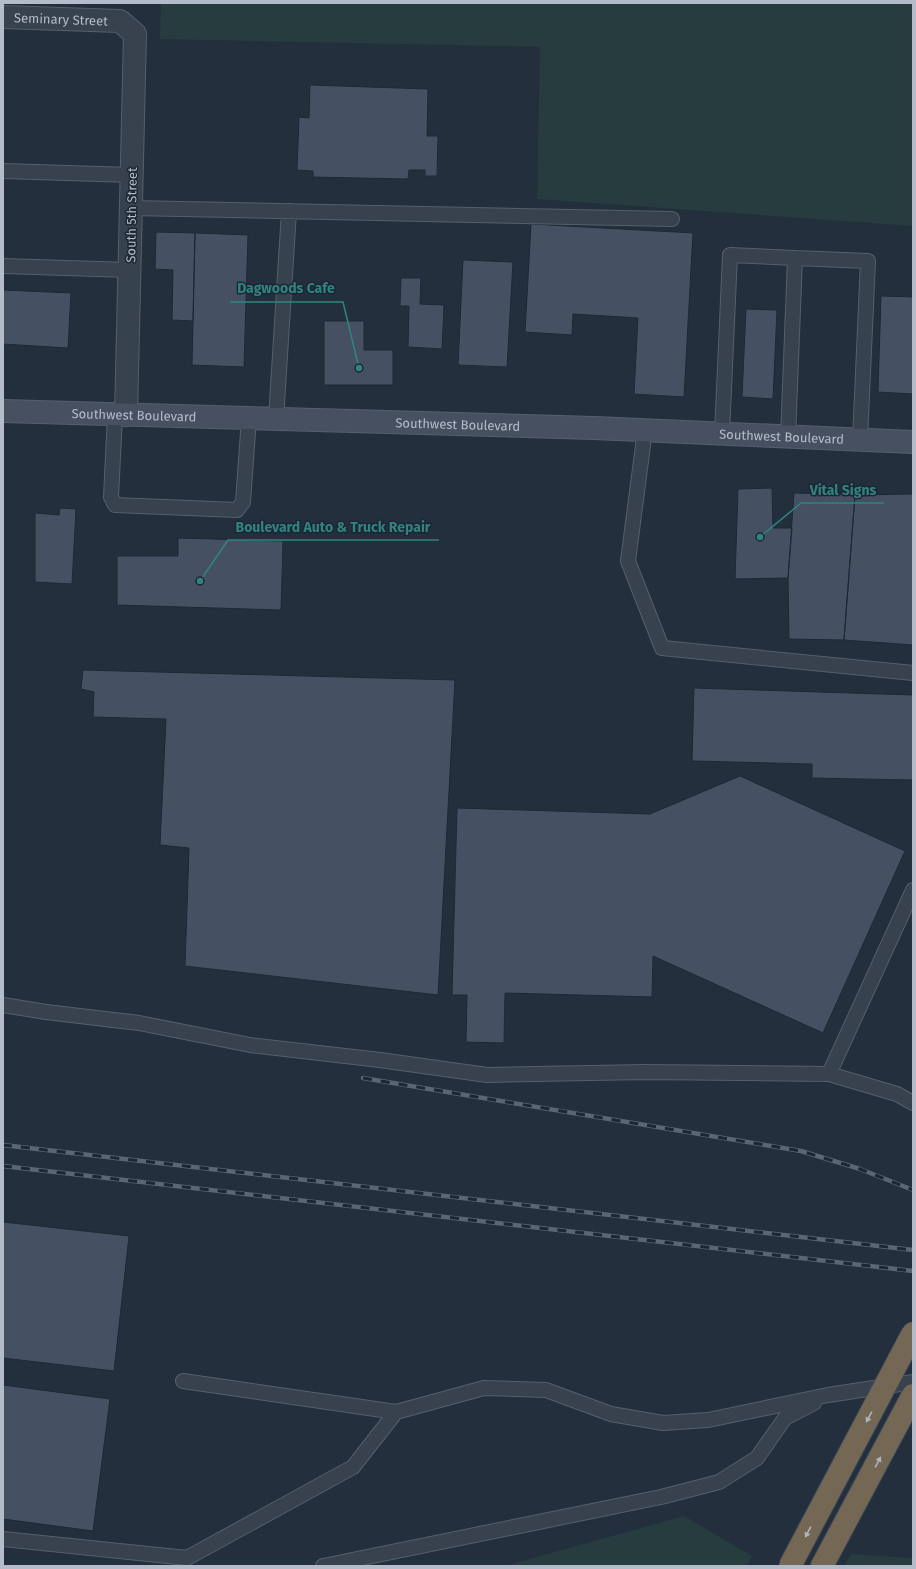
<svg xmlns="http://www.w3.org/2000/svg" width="916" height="1569" font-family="'Fira Sans',sans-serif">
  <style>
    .green { fill: #263c3f }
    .building { fill: #455162; stroke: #1f2835 }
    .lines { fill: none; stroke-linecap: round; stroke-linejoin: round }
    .service-casing { stroke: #565f6c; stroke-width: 16 }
    .minor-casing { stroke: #565f6c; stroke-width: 24 }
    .secondary-casing { stroke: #565f6c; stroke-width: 24 }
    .motorway-casing { stroke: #434c59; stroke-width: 24 }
    .service { stroke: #38414e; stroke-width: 14 }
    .minor { stroke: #38414e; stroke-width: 22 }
    .secondary { stroke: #465061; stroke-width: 22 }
    .motorway { stroke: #746855; stroke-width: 22 }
    .rail-casing { stroke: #5a6575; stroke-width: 4.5 }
    .rail { stroke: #1d2633; stroke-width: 3; stroke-dasharray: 9; stroke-linecap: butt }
    .motorway-bridge-casing { stroke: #434c59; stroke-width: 24; stroke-linecap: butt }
    .motorway-bridge { stroke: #746855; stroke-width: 22 }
    .oneway { fill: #aeb4bd }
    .labels { text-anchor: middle; stroke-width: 3; stroke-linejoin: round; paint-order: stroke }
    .street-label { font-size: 13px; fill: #b4bcc9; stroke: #1d2633 }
    .leader { fill: none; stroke: #308480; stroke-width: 1.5 }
    .callout-dot { fill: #308480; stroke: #1d2633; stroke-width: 1.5 }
    .callout-label { font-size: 14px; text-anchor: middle; font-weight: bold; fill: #308480; stroke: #1d2633; stroke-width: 3; stroke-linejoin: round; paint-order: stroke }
  </style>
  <rect width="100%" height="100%" fill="#242f3e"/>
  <path class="green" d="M161,3H913V226L537,199L540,47L160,39Z
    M684,1516L752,1556L747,1566H504Z
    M851,1554L913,1558V1566H844Z"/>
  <path class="building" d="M310,85L428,89L427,136H438L437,176H425V170H409L408,179L313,177V171L297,170L299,117L309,118Z
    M531,224L693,233L684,397L634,394L638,318L573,314L572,335L525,332Z
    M156,232L195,233L193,321L172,320L173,270L155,269Z
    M195,233L248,235L244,367L192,365Z
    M463,260L513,262L507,367L458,365Z
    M401,278H421L420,304L444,305L442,349L408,347L409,306H400Z
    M3,290L71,293L68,348L3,344Z
    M881,296L913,297V394L878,392Z
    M746,309L777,310L773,399L742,397Z
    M324,321H364V350H393V385H324Z
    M772,488L773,528H792L788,578L735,579L738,489Z
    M794,493L855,495L844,640L789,639L788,578Z
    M913,494V645L844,640L855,495Z
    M60,508L76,509L72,584L35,582V513L59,515Z
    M178,538L283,541L281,610L117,605V556H178Z
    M83,670L455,680L438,995L185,966L189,848L160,845L166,719L93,717L94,692L81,689Z
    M694,688L913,695V780L812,778V764L692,761Z
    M740,776L905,851L823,1033L653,956L652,997L505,993L504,1043L466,1042L467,995H452L457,808L650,814Z
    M3,1222L129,1236L114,1371L3,1358Z
    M3,1385L110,1399L93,1531L3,1519Z"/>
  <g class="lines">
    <defs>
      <path id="service" d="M3,171L132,175
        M131,208L672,219
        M3,266L129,270
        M115,415L111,497L115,505L237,510L243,502L249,418
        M276,419L289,211
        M645,430L628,561L662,648L913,673
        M722,434L730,255L795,258
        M788,437L795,258L868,261L860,440
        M3,1005L46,1012L139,1023L250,1045L380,1060L487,1075L646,1072L829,1074L897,1094L913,1103
        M829,1074L913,890
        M183,1381L396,1412L484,1388L546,1390L611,1414L663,1423L708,1420L828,1395L913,1382
        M3,1539L187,1558L353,1467L396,1412
        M323,1566L661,1497L719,1482L757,1458L785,1418L814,1403"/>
      <g id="minor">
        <path id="s1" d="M3,17L120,21L135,34L126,415"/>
      </g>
      <g id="secondary">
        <path id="s2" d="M3,411L594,428L913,442"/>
      </g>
      <path id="motorway" d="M822,1566L913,1395"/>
    </defs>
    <use href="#service" class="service-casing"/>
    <use href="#minor" class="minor-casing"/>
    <use href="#secondary" class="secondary-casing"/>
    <use href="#motorway" class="motorway-casing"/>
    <use href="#service" class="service"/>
    <use href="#minor" class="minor"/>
    <use href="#secondary" class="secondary"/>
    <use href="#motorway" class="motorway"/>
    <defs>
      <path id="rail" d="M363,1078L801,1151L860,1169L913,1190
        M3,1145L913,1250
        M3,1166L913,1271"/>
    </defs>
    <use href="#rail" class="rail-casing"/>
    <use href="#rail" class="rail"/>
    <defs>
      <path id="motorway-bridge" d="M790,1566L913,1333"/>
    </defs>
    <use href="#motorway-bridge" class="motorway-bridge-casing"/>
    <use href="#motorway-bridge" class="motorway-bridge"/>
  </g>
  <defs><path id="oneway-solid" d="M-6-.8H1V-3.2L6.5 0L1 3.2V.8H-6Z"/></defs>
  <g class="oneway">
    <use href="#oneway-solid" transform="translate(869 1417) rotate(118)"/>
    <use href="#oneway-solid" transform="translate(878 1462) rotate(-62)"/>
    <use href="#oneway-solid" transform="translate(808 1532) rotate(118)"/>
  </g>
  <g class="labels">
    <g class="street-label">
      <text dy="5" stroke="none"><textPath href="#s1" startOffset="58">Seminary Street</textPath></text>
      <text transform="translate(131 215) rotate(-89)" y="5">South 5th Street</text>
      <text dy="5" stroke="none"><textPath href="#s2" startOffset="131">Southwest Boulevard</textPath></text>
      <text dy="5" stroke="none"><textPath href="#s2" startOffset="455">Southwest Boulevard</textPath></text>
      <text dy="5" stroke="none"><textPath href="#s2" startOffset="779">Southwest Boulevard</textPath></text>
    </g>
  </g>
  <path class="leader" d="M359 368L343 302H230M760 537L801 503H884M200 581L228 540H439"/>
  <g class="callout-dot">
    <circle cx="359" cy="368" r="4"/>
    <circle cx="760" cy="537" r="4"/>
    <circle cx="200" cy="581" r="4"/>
  </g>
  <g class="callout-label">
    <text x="286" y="293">Dagwoods Cafe</text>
    <text x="843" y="495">Vital Signs</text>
    <text x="333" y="532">Boulevard Auto &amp; Truck Repair</text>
  </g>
  <rect width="916" height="1569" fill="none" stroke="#b4bcc9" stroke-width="8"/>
</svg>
